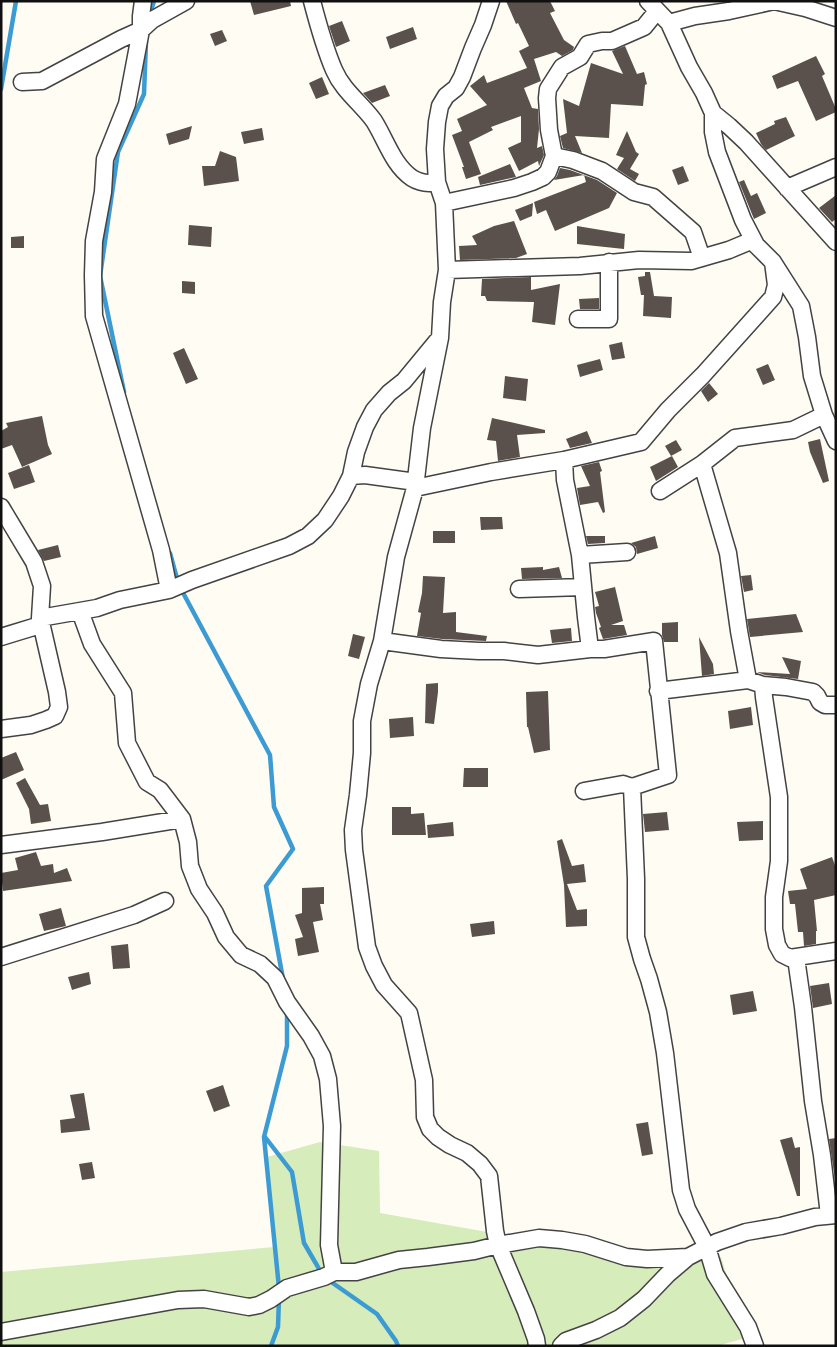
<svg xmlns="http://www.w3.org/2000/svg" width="837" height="1347" font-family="'Noto Serif',serif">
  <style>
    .green { fill: #d6ecbb }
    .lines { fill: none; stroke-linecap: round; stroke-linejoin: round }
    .stream { stroke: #3b9bd2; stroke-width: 4.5 }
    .building { fill: #5a514c }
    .minor-casing { stroke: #434343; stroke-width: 19 }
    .minor { stroke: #fff; stroke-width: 16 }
  </style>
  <rect width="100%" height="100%" fill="#fffcf4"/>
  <path class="green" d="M320,1142L379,1151L380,1213L630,1257H721L746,1338L717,1346H1V1272L274,1247L267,1157Z"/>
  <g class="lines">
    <path class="stream" d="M149,17L154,1
      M1,89L16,1
      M124,392L100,276L118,152L144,94L146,42
      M170,553L178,582
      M181,589L270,755L274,807L293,849L266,886L283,979
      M265,1137L292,1172L304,1243L322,1274
      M327,1279L377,1314L396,1341L398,1346
      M279,1288L264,1137L287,1046V1012
      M271,1346L278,1327L279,1298"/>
  </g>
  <path class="building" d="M250,1H290L291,6L254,15Z
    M506,1H550L555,11L550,13L564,40L574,47L573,50L562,56L556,52L534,59L541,81L524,88L532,108L538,109L539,129L537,148L542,146L544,155L539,166L538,161L519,171L508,148L521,142V116L491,127L493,130L469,142L481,174L466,179L462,167H464L452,135L462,131L457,119L487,105L470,86L484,75L487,83L527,68L519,51L529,46L518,23L516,24Z
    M342,21L350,41L336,47L329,26Z
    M413,27L417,39L390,49L386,37Z
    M222,30L227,41L215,46L210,34Z
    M625,46L637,74L644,72L647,84L645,85L643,106L611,104L609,138L575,136L582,153L563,148L560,136L567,133L563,99L579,106L591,63L623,74L612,51Z
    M816,56L825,74L822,76L836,109V112L816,121L798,81L777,89L772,76Z
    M322,77L329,94L316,99L309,83Z
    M385,85L390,96L372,103L363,93Z
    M786,117L795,136L766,150L761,144L756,133L775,124L774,121Z
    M192,126L189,139L169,145L166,134Z
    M262,128L264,140L244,144L241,132Z
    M627,131L636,152L639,154L630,169L639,174L635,181L617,169L624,158L616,155Z
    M220,151L236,157L239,181L204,186L202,166H215Z
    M510,164L516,177L480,185L478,177Z
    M683,166L689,181L678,185L672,170Z
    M560,168L570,170L597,180L617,193L609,208L555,231L546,210L537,214L534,202L586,182L584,175L554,180L557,176Z
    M744,180L751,196L757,193L766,213L754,219L739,182Z
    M836,195V219L832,222L819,208Z
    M533,203L532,216L520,221L515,210Z
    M514,221L527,254L516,258L460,260L459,246L477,245L472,236L494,226Z
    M189,225L212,227L211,247L188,245Z
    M577,226L625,234L624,249L577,244Z
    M24,236V248H11V237Z
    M645,272H650L654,296L672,297L671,318L643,316L644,295H641L638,277L645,276Z
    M531,277V290L560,284L555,325L532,322L534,302L487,301L485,296H481L482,279Z
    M182,281L195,282V294L182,293Z
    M599,298V309H580L579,299Z
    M622,342L625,358L612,360L609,345Z
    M184,348L198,379L186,384L173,353Z
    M600,359L603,370L580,377L577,365Z
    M768,364L775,380L763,385L756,369Z
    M505,376L528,379L526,401L503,398Z
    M709,383L718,394L708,402L701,391Z
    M42,416L48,445L52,454L22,467L12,445L1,449V431L8,427L6,423Z
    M492,418L545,430V433L517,435L520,457L498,461L496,441L487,440Z
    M587,431L592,443L570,448L566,439Z
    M820,439L829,481L823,483L810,452L808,442Z
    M676,440L682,450L671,456L665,446Z
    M672,456L678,467L656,481L650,467Z
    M599,462L602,471L600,472L605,512L603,513L598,502L580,505L577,488L590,486L581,466Z
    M29,465L35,482L14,489L8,473Z
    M480,517H502L503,529L481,530Z
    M433,531H455V543H433Z
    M586,536H605V543L588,544Z
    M655,536L658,548L637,554L636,547L631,543Z
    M58,545L61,557L44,561L38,550Z
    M543,567V570L559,567L562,578L522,579L521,568Z
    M751,575L753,590L744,592L741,576Z
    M423,576L445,577L443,613L456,612V632L487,636L486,641L442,639L417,636L421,613L418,612L422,593Z
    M615,587L623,621L611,625H624L627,635L603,639L599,628L601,627L596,613L595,607L599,606L595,592Z
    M796,614L803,632L750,637L747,619Z
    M678,622V642H664L662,635V623Z
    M571,628L572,641L552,643L550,630Z
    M353,634L365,637L359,659L348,656Z
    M699,637L713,664L714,674L702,676Z
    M782,657L801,661L798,679L765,675L757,672L790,674Z
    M438,683V692L434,724L425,723L426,684Z
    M548,691L550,750L534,753L528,727H527L526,692Z
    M751,707L753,725L730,729L728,711Z
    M413,717L414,736L390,738L389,719Z
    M16,752L24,770L1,780V758Z
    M464,768H488V787H463Z
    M25,778L40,805L48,804L51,821L31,824L29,809L16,783Z
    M392,807H411V814L424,813L426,835H392Z
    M667,812L669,830L645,832L643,814Z
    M763,821V840L739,841L737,822Z
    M453,822L454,836L428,838L427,825Z
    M562,839L572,866L584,864L586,882L567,884L577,910L587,909V926L566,927L564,885L557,841Z
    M36,852L41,866L53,864L54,873L67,868L72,881L3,891L1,873L18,870L15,858Z
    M832,857L836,868V895L814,900L817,931H816V944L804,946L803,932H798L795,904H790L788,891L807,889L800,869Z
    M324,887V904H320L323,920L313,922L319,952L298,956L295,939L303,937L295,915L302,913V888Z
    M61,908L66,926L44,931L39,914Z
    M494,921L495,934L472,937L470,924Z
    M128,944L130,968L113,969L111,946Z
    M89,972L91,984L72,990L68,977Z
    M829,983L832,1004L813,1008L810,986Z
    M753,991L757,1011L733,1015L730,995Z
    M223,1085L230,1106L214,1112L206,1091Z
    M84,1093L90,1130L61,1133L60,1120L75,1118L70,1095Z
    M648,1122L653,1154L642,1156L636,1124Z
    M792,1137L795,1148L800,1147V1196H797L780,1140Z
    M836,1138V1186L829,1139Z
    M92,1162L95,1178L82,1180L79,1164Z"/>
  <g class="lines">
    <defs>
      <path id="minor" d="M143,1L141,16V30L127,104L105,159L103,192L94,241L93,275L94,316L161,550L169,590
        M312,1C318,24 325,49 334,70C343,91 361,103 374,121C386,140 393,165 412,178C420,183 428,184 437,182
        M491,1L483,25L473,48L462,77L456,88L446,96L440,106L437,122L435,149L437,182L444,203L447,270L442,302L440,338L422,428L415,488L396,557L382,641L369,684L362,721V753L358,795L353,830L354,850L367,947L374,966L384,985L409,1013L424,1080L425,1117L430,1129L438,1137L450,1145L467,1153L480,1164L489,1176L495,1231L498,1245L526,1311L536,1339L537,1346
        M648,1L669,23L689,67L704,93L713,113L729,126L746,142L836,242
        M669,23L695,16L729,11L774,1L805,8L836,18
        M22,82L42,81L121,39L141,30L152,20L186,1
        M713,113V132L717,152L743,220L756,245L773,262L801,306L807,337L812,376L824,415L836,441
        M554,156L549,130L547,98L548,89L562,67L580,57L588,44L602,41H612L644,27L657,11
        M787,188L836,167
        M444,203L514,188L532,182L543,177L548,172L554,156L573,160L602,171L634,192L653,197L693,232L702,258
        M447,270L580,266L639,260L691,261L729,250L753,240
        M578,319H609V262
        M564,460L565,480L580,555L586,617L590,649
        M702,464L728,553L739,631L748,680L763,685L786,687L813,692L817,696L820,702L825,705H836
        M351,476L365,475L416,482
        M415,488L491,472L564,460L641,442L668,410L703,375L773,297L776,285L773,262
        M660,491L702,464L735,438L793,430L824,415
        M1,507L34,562L42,586L40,618L57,692L59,707L55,716L46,720L31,725L1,729
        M580,555L627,552
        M519,589L583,587
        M80,611L92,644L123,693L127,743L147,782L160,790L182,819L188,842L190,866L199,889L215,913L226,937L241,955L260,964L275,978L287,1002L311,1036L322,1056L328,1079L332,1126L329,1245L334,1272
        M40,618L97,608L120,600L169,590L192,580L289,546L308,536L325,520L341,496L351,476L356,452L365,427L374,410L389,393L404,381L437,341
        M1,637L37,626L42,629
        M382,641L441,649L479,651H504L538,655L590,649H604L654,641L668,775L632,787L636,879V937L642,959L649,979L658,1012L665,1053L681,1190L687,1209L707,1247L715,1274L748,1327L755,1346
        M763,685L764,697L779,797V861L774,897V929L777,945L782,954L790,958L836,951
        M658,691L748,680
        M584,791L623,784L632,787
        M1,845L102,832L182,819
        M1,957L134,915L165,901
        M796,958L803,1007L813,1101L822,1155L829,1215
        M1,1332L178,1300L204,1299L249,1307L259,1305L271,1299L287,1288L324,1277L334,1272H356L399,1260L428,1257L474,1251L498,1245L539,1238L562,1240L585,1244L626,1257L647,1259L688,1257
        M561,1346L566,1341L596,1330L620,1318L644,1299L668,1274L688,1257L717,1242L746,1232L781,1226L815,1217L836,1215"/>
    </defs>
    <use href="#minor" class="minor-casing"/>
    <use href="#minor" class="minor"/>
  </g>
  <rect width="837" height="1347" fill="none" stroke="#101010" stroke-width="5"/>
</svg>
